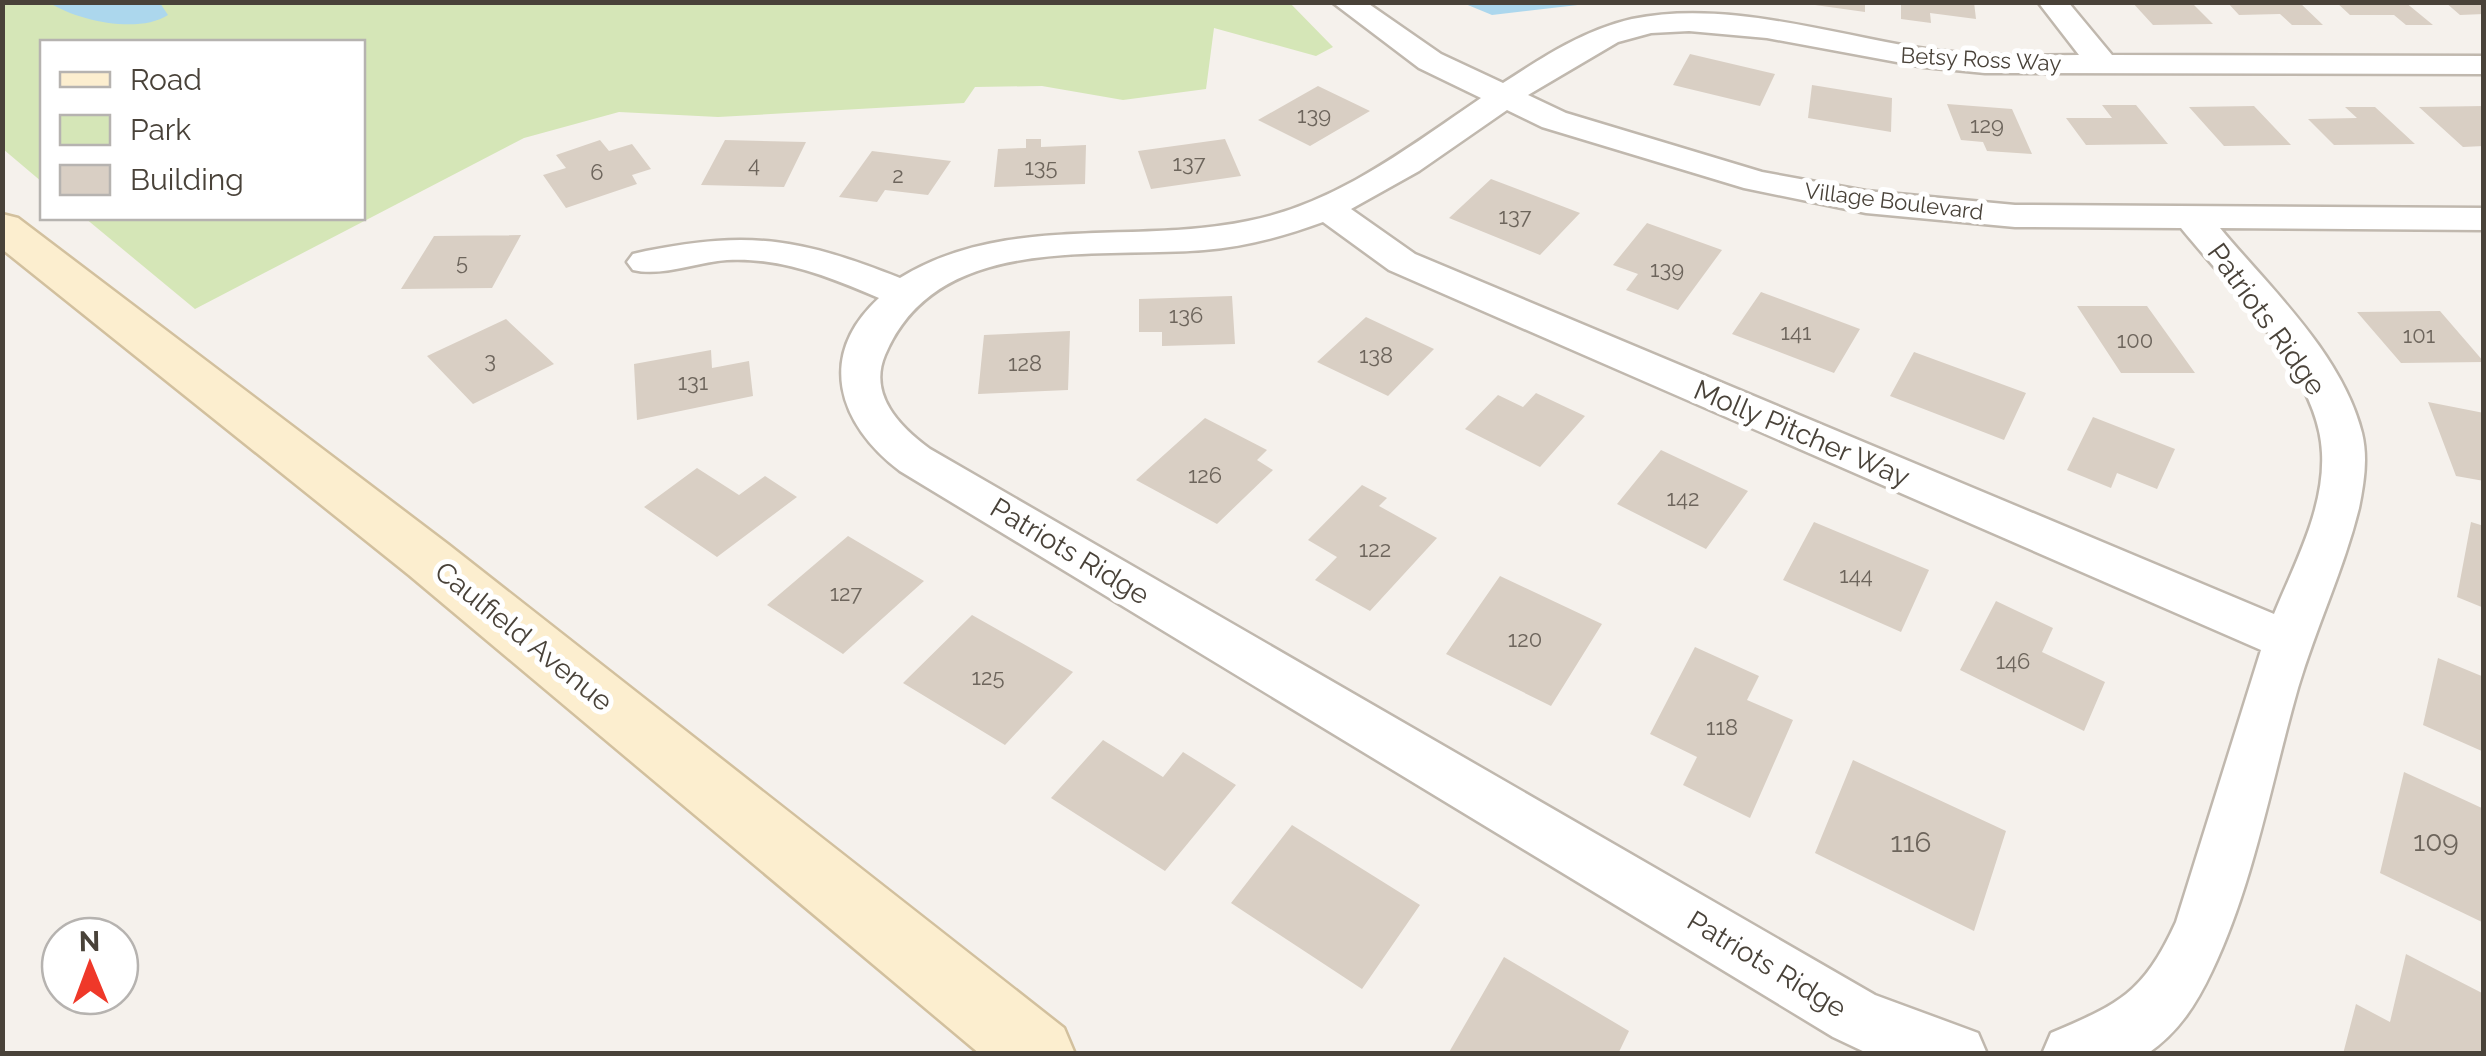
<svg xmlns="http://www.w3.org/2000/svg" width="2486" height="1056" font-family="Raleway,sans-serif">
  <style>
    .green { fill: #d5e6b7 }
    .water { fill: #acd7ed }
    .building { fill: #d9cfc4 }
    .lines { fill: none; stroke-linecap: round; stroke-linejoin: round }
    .street-casing { stroke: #c0b8ae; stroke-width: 5 }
    .secondary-casing { stroke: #d2c09e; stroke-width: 5 }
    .street { fill: #fff; fill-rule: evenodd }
    .secondary { fill: #fceecf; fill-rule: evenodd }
    .labels { text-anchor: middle; stroke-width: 10; stroke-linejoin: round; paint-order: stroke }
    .far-street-label { font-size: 22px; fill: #494239; stroke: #fff }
    .number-label { font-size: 22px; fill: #6d655c }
    .street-label { font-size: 28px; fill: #494239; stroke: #fff }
    .near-number-label { font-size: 28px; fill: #6d655c }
  </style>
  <rect width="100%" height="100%" fill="#f5f1ec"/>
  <path class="green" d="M1289,2L1333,47L1316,56L1214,28L1206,89L1123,100L1042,86L975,87L964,103L718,117L619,112L524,138L195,309L85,218H362V42H42V182L3,149L2,3Z"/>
  <path class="water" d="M50,3H160L168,15C139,34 78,21 50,3Z
    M1463,3H1595L1492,15Z"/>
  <path class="building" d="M1816,2H1865V12L1815,5Z
    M1901,2H1974L1976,19L1930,13L1931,23L1901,19Z
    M2132,2H2191L2213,24L2153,25Z
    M2227,2H2299L2323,25H2292L2280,14L2239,15Z
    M2336,2H2405L2433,25H2406L2394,15H2350Z
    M2445,2H2484V14L2460,15Z
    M1690,54L1775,74L1760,106L1673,85Z
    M1812,85L1892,98L1891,132L1808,118Z
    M1318,86L1370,111L1310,146L1258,120Z
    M1947,104L2012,109L2032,154L1987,151L1983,142L1961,140Z
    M2102,105H2136L2168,144L2086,145L2066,118H2112Z
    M2254,106L2291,145L2224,146L2189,107Z
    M2484,106V146L2463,147L2419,107Z
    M2345,107H2375L2415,144L2334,145L2308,119L2357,118Z
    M1026,139H1041V147L1086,145L1085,184L994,187L998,149L1026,148Z
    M1225,139L1241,176L1151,189L1138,151Z
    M600,140L609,151L632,144L651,169L632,175L637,184L566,208L543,175L566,168L556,155Z
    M725,140L806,142L784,187L701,185Z
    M872,151L951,161L928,195L885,190L877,202L839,197Z
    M1491,179L1580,213L1540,255L1449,218Z
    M1647,223L1722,250L1678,310L1626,290L1638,274L1613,265Z
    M521,235L492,288L401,289L434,236Z
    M1761,292L1860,329L1834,373L1732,334Z
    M1232,296L1235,344L1162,346V332H1139V299Z
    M2077,306H2147L2195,373H2121Z
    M2440,311L2484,362L2401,363L2357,312Z
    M1366,317L1434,349L1388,396L1317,362Z
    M506,319L554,364L473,404L427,356Z
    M1070,331L1068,390L978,394L984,335Z
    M711,350L712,368L749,361L753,396L637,420L634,364Z
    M1914,352L2026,393L2004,440L1890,396Z
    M1536,393L1585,416L1540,467L1465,429L1498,395L1523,407Z
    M2428,402L2484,413V481L2456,476Z
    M2093,417L2175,449L2157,489L2117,473L2111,488L2067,470Z
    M1205,418L1267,450L1257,460L1273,470L1217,524L1136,480Z
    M1661,450L1748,491L1706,549L1617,504Z
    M697,468L739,495L765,476L797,497L717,557L644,507Z
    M1362,485L1387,498L1379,506L1437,538L1370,611L1315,580L1337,557L1308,540Z
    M1814,522L1929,570L1901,632L1783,580Z
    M2471,522L2484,526V608L2457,597Z
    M848,536L924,581L843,654L767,605Z
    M1500,576L1602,624L1551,706L1446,654Z
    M1996,601L2053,628L2042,652L2105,682L2084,731L1960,670Z
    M972,615L1073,672L1005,745L903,683Z
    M1695,647L1759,676L1747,700L1793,720L1750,818L1683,785L1697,757L1650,734Z
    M2438,658L2484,677V752L2423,725Z
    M1103,740L1163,777L1183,752L1236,785L1165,871L1051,798Z
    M1853,760L2006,831L1974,931L1815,853Z
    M2404,772L2484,809V923L2380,873Z
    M1292,825L1420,905L1362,989L1231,903Z
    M2406,954L2484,994V1054H2343L2356,1004L2390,1022Z
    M1504,957L1629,1031L1618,1054H1448Z"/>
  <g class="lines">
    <defs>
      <path id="street" d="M1332,2H1366L1441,54L1503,83C1543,57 1584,30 1632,19C1725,0 1827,33 1919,48C1972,56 2026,56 2079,55L2038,2H2068L2112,55L2484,56V74L1985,73L1924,67L1767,38L1689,31L1651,33L1618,42L1528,95L1566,113L1762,172L1866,191L2015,205L2484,208V230L2220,228C2270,288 2342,354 2362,433C2368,458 2364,483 2359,508C2344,569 2316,627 2298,688C2271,782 2254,883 2212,971C2196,1005 2178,1033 2147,1054H2042L2051,1033C2119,1004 2143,994 2176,922L2261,650L1389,270L1323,222C1285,236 1244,247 1204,250C1094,259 937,232 885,355C868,395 900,427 930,449L1875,995L1978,1033L1987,1054H1869L1833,1037L900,471C838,424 816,356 879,298C829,277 782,257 727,260C697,262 662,277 633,270L627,262L633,254L646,251C751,230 801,239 900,278C1005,213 1133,245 1248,221C1336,204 1409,147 1481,98L1419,68ZM1507,110L1542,127L1744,188L1866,213L2015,227L2181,228C2229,287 2319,374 2322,453C2325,508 2294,565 2274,614L1415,254L1351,209L1419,171Z"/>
      <path id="secondary" d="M2,214L18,218L449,545L1064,1028L1075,1054H980L409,575L2,249Z"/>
    </defs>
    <use href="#street" class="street-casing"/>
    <use href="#secondary" class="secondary-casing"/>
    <use href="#street" class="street"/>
    <use href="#secondary" class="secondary"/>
  </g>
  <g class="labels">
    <g class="far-street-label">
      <text transform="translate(1981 59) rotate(3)" y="8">Betsy Ross Way</text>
      <text transform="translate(1894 201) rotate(7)" y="8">Village Boulevard</text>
    </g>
    <g class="number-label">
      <text x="1314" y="123">139</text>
      <text x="1987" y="133">129</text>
      <text x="1189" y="171">137</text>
      <text x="754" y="172">4</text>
      <text x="1041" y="175">135</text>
      <text x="597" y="180">6</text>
      <text x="898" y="183">2</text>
      <text x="1515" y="224">137</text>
      <text x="462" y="270">5</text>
      <text x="1667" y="277">139</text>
      <text x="1186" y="323">136</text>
      <text x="1796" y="340">141</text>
      <text x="2419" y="343">101</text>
      <text x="2135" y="348">100</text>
      <text x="1376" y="363">138</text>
      <text x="490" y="368">3</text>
      <text x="1025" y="371">128</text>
      <text x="693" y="390">131</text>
      <text x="1205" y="483">126</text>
      <text x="1683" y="506">142</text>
      <text x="1375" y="557">122</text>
      <text x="1856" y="583">144</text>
      <text x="846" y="601">127</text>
      <text x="1525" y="647">120</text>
      <text x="2013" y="669">146</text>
      <text x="988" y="685">125</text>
      <text x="1722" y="735">118</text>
    </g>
    <g class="street-label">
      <text transform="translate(2267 319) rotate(54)" y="10">Patriots Ridge</text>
      <text transform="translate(1802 433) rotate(23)" y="10">Molly Pitcher Way</text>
      <text transform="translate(1070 551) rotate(31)" y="10">Patriots Ridge</text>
      <text transform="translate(524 636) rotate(39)" y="10">Caulfield Avenue</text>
      <text transform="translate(1767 964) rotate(31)" y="10">Patriots Ridge</text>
    </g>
    <g class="near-number-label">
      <text x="2436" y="851">109</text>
      <text x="1911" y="852">116</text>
    </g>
  </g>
  <rect width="2486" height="1056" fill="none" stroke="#494239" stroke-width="10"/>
  <rect x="40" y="40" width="325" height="180" fill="#ffffff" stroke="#b6b3b0" stroke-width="2.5"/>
  <rect x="60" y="72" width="50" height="15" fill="#fceecf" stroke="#b6b3b0" stroke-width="2.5"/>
  <text x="130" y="90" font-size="30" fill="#494239">Road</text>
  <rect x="60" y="115" width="50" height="30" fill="#d5e6b7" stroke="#b6b3b0" stroke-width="2.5"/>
  <text x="130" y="140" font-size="30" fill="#494239">Park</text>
  <rect x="60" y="165" width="50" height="30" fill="#d9cfc4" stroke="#b6b3b0" stroke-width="2.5"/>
  <text x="130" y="190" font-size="30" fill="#494239">Building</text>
  <g transform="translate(90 966) rotate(359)"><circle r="48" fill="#ffffff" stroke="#b6b3b0" stroke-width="2.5"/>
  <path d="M0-8L18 38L0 25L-18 38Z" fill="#ef3829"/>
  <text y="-15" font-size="28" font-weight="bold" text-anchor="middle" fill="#494239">N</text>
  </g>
</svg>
